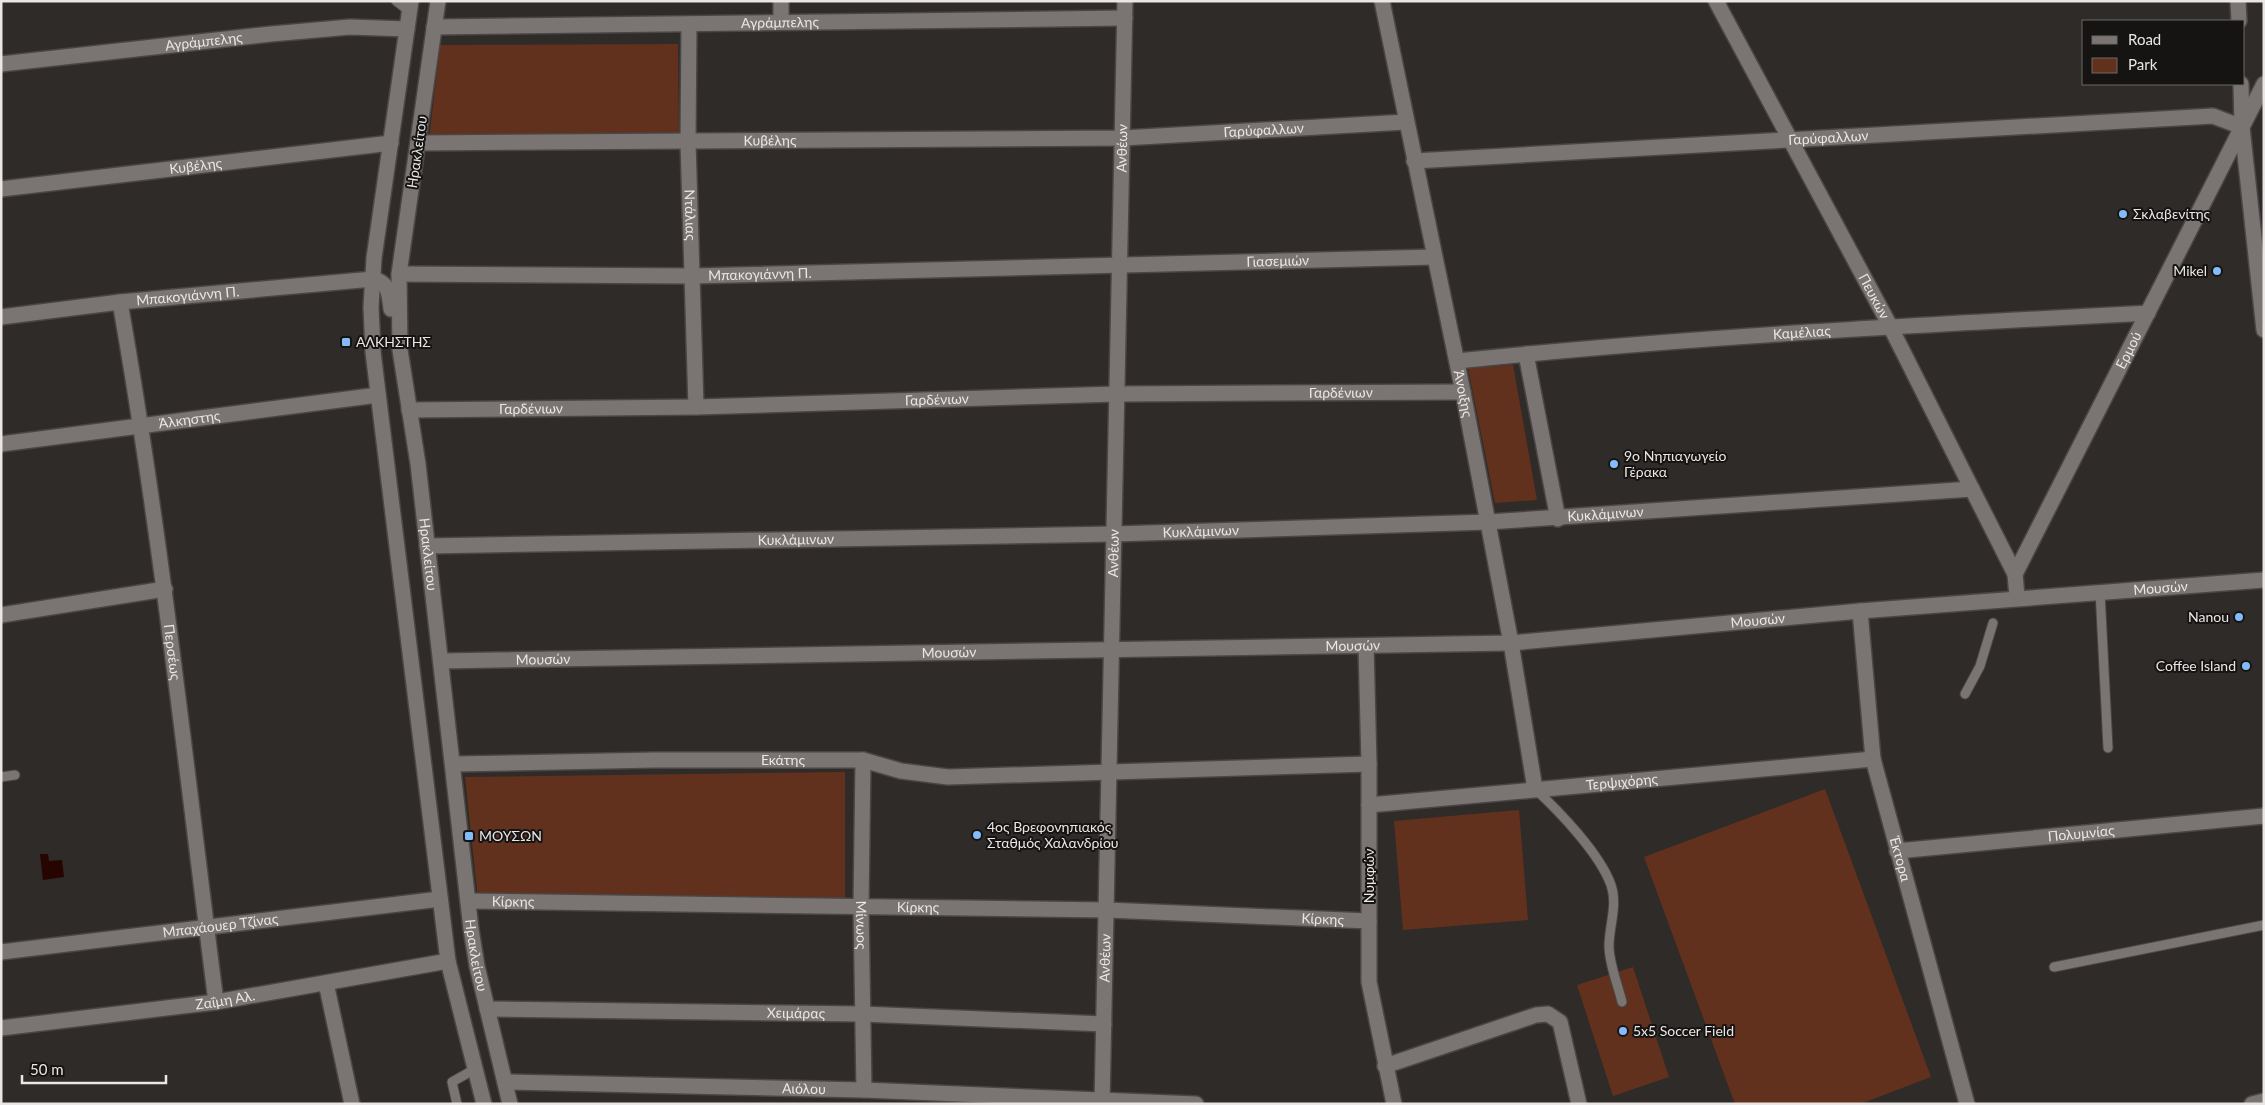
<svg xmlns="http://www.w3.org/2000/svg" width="2265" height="1105" font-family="Lato,sans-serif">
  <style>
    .green { fill: #62311d }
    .water { fill: #260400 }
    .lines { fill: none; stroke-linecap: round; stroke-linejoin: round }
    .lane-casing { stroke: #494645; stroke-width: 11 }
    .street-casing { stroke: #494645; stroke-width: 18 }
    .secondary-casing { stroke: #494645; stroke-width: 18 }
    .lane { stroke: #7a7472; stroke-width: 9 }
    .street { stroke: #7a7472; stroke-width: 15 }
    .secondary { stroke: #7a7472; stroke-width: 15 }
    .poi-dot { fill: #84bcfb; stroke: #161413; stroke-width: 2 }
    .labels { text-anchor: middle; stroke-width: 4; stroke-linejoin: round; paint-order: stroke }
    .street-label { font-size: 14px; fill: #e9e6e5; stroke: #161413 }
    .poi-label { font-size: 14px; fill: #e9e6e5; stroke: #161413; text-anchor: start }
  </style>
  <rect width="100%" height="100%" fill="#2f2b29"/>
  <path class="green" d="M678,44L679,137L429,140L440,45Z
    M1513,365L1537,500L1495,503L1468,368Z
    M845,772V904L478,899L465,777Z
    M1825,789L1931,1077L1860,1104H1735L1644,857Z
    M1519,810L1528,920L1403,930L1394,821Z
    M1633,967L1669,1077L1613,1096L1577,985Z"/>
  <path class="water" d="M40,854H48L49,861L62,860L64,877L43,880Z"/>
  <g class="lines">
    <defs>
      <path id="lane" d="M396,1L409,11
        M2100,591L2108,748
        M1965,694L1980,666L1993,623
        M1,777L15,775
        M1535,789C1560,812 1600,854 1611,885C1618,905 1609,926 1609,946C1609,964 1618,985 1622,1002
        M2054,967L2264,925
        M457,1104L452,1082L475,1069"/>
      <g id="street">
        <path d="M781,1V21"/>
        <path id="s1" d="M1382,1L1463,392L1511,643L1535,789"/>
        <path id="s2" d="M1716,1L1890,326L1972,489L2015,574L2017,597"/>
        <path d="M2238,1L2239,21"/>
        <path id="s3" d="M689,24L688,142L696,407"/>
        <path id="s4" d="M434,27L1125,18"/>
        <path id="s5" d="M1,64L271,34L350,27L407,29"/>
        <path id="s6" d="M418,143L1123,138L1406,122"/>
        <path id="s7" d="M1414,161L2213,116L2242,127"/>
        <path id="s8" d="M1,189L391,143"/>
        <path id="s9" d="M399,274L692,276L1434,257"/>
        <path id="s10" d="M120,302C161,534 186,768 216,1002"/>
        <path d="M1526,354L1558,519"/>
        <path id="s11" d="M1457,361C1687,337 1918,325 2148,313"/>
        <path id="s12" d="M409,410L696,407L1117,394L1463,392"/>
        <path id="s13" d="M1,444L378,395"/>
        <path id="s14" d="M427,546L1114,534L1488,522L1972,489"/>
        <path id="s15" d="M2015,574L2242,127L2241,84"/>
        <path id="s16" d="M1860,611L1873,759L1967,1104"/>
        <path d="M1,615L165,589"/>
        <path d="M1366,646L1369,764V982L1394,1104"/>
        <path id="s17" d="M441,661L1511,643L1860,611L2264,580"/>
        <path id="s18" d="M863,760L861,907L864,1090"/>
        <path id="s19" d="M454,764L655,760H863L901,771L948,777L1369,764"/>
        <path id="s20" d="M1369,805L1873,759"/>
        <path id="s21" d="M1897,851L2264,816"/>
        <path id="s22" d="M468,901L1107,910L1369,921"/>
        <path id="s23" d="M1,952L440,899"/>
        <path d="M326,983L352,1104"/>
        <path id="s24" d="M487,1009L862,1014L1104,1024"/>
        <path id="s25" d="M1,1028L216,1002L448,961"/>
        <path d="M1385,1066L1536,1015L1548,1014L1560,1022L1579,1104"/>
        <path id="s26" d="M505,1082L864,1090L1196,1104"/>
      </g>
      <g id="secondary">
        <path d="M411,1L374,258L371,307L373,352L448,961L484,1104"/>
        <path id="s27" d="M438,1L399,274L400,350L418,464L471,929L477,966L510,1104"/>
        <path d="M2264,84L2242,127L2264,330"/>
        <path id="s28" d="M1,317L120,302L373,279C389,282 389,294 391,309"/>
        <path id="s29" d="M1102,1104L1125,1"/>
        <path d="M2252,1104L2264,1101"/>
      </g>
    </defs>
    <use href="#lane" class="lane-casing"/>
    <use href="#street" class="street-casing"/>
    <use href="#secondary" class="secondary-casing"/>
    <use href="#lane" class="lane"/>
    <use href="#street" class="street"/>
    <use href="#secondary" class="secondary"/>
  </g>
  <g class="poi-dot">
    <circle cx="2123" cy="214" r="5"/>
    <circle cx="2217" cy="271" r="5"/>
    <rect x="341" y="337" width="10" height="10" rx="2.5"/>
    <circle cx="1614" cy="464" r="5"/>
    <circle cx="2239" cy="617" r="5"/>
    <circle cx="2246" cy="666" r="5"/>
    <circle cx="977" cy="835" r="5"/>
    <rect x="464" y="831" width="10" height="10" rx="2.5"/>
    <circle cx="1623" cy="1031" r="5"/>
  </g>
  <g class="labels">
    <g class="street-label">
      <text dy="5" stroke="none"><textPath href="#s4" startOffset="346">Αγράμπελης</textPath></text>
      <text dy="5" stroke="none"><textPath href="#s5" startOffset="204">Αγράμπελης</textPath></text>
      <text dy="5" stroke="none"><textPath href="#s6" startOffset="846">Γαρύφαλλων</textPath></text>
      <text dy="5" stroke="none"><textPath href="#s7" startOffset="415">Γαρύφαλλων</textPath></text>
      <text dy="5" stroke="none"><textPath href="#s6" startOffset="352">Κυβέλης</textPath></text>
      <text dy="5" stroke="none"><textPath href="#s29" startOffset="956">Ανθέων</textPath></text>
      <text transform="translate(417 152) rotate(-82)" y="5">Ηρακλείτου</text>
      <text dy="5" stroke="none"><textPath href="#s8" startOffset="196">Κυβέλης</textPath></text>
      <text dy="5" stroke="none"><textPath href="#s3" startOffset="191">Ντάλιας</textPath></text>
      <text dy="5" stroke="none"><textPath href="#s9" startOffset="879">Γιασεμιών</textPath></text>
      <text dy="5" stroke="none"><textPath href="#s9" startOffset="361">Μπακογιάννη Π.</textPath></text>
      <text dy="5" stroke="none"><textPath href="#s28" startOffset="188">Μπακογιάννη Π.</textPath></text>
      <text dy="5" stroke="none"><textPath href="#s2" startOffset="335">Πευκών</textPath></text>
      <text dy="5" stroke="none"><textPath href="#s11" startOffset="346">Καμέλιας</textPath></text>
      <text dy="5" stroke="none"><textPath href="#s15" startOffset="251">Ερμού</textPath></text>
      <text dy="5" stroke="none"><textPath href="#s12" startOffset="932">Γαρδένιων</textPath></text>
      <text dy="5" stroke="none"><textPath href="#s1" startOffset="401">Άνοιξης</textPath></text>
      <text dy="5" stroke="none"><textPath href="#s12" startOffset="528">Γαρδένιων</textPath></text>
      <text dy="5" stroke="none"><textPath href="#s12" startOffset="122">Γαρδένιων</textPath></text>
      <text dy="5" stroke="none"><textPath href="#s13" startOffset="190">Άλκηστης</textPath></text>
      <text dy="5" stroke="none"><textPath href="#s14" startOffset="1179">Κυκλάμινων</textPath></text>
      <text dy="5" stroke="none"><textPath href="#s14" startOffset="774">Κυκλάμινων</textPath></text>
      <text dy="5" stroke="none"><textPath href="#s14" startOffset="369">Κυκλάμινων</textPath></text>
      <text dy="5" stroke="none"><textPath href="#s29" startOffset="551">Ανθέων</textPath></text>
      <text dy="5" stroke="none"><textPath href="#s27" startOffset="558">Ηρακλείτου</textPath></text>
      <text dy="5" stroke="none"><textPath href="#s17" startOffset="1722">Μουσών</textPath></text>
      <text dy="5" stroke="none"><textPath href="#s17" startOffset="1318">Μουσών</textPath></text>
      <text dy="5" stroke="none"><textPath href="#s17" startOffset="912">Μουσών</textPath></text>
      <text dy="5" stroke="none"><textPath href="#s10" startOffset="354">Περσέως</textPath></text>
      <text dy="5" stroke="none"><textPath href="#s17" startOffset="508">Μουσών</textPath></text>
      <text dy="5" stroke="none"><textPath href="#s17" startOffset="102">Μουσών</textPath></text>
      <text dy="5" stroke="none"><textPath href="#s19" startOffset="329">Εκάτης</textPath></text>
      <text dy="5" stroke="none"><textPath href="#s20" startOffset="254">Τερψιχόρης</textPath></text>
      <text dy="5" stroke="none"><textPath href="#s21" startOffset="185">Πολυμνίας</textPath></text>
      <text dy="5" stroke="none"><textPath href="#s16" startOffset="252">Έκτορα</textPath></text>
      <text transform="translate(1369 876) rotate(-90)" y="5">Νυμφών</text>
      <text dy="5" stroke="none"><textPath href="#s22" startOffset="45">Κίρκης</textPath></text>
      <text dy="5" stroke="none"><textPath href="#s22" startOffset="450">Κίρκης</textPath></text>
      <text dy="5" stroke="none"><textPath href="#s22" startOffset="855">Κίρκης</textPath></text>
      <text dy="5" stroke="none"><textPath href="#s23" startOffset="221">Μπαχάουερ Τζίνας</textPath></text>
      <text dy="5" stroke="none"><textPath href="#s18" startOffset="165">Μίνωος</textPath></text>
      <text dy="5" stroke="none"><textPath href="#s27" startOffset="962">Ηρακλείτου</textPath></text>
      <text dy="5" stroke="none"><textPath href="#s29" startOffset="146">Ανθέων</textPath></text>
      <text dy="5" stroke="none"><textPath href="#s25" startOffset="226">Ζαΐμη Αλ.</textPath></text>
      <text dy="5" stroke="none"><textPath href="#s24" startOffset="309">Χειμάρας</textPath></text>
      <text dy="5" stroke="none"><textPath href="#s26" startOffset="299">Αιόλου</textPath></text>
    </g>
    <g class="poi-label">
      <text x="2133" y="219">Σκλαβενίτης</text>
      <text x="2207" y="276" text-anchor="end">Mikel</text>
      <text x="356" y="347">ΑΛΚΗΣΤΗΣ</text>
      <text x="1624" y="461">9ο Νηπιαγωγείο<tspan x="1624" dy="16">Γέρακα</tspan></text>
      <text x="2229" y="622" text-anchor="end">Nanou</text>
      <text x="2236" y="671" text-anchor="end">Coffee Island</text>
      <text x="987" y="832">4ος Βρεφονηπιακός<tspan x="987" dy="16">Σταθμός Χαλανδρίου</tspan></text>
      <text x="479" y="841">ΜΟΥΣΩΝ</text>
      <text x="1633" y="1036">5x5 Soccer Field</text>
    </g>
  </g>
  <rect width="2265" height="1105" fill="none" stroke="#e9e6e5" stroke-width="5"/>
  <rect x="2082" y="20" width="162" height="65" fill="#161413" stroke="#6a6867"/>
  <rect x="2092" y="36" width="25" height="8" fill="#7a7472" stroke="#6a6867"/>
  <text x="2128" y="45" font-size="15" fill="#e9e6e5">Road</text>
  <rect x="2092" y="58" width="25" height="15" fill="#62311d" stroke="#6a6867"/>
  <text x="2128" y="70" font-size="15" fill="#e9e6e5">Park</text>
  <path d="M22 1075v8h144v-8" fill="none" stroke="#e9e6e5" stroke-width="2.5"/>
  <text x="30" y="1075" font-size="15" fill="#e9e6e5" stroke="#161413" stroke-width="4" paint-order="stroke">50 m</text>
</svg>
